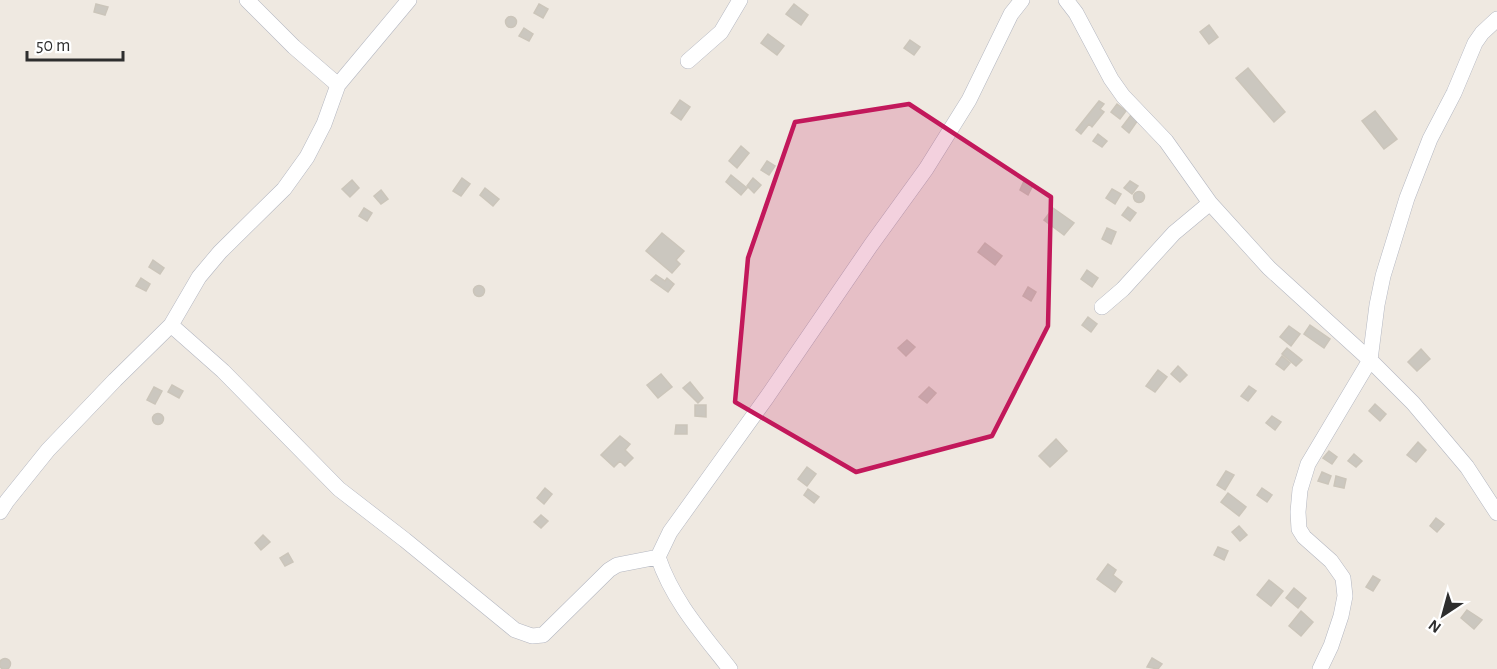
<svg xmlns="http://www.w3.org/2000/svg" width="1497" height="669" font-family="'Alegreya Sans',sans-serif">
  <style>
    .building { fill: #cbc7bf; stroke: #cbc5ba; stroke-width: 1.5 }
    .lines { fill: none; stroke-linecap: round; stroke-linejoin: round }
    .minor-casing { stroke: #b4b7c1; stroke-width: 16 }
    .minor { stroke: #fff; stroke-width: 15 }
    .marked { fill: #c2185b; fill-opacity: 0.2; stroke: #c2185b; stroke-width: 4.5; stroke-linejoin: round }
  </style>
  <rect width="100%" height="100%" fill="#efe9e1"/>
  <path class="building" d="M96,4L108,7L105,15L94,12Z
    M539,4L548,9L543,18L534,13Z
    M794,4L808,15L801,25L786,14Z
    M505.5 22a5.5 5.5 0 1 1 11 0a5.5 5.5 0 1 1-11 0Z
    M1209,25L1218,37L1209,44L1200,32Z
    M524,28L533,34L529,41L519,36Z
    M768,34L784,46L777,55L761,43Z
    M910,40L920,47L914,55L904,48Z
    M1248,68L1285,112L1274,122L1236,78Z
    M680,100L690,107L681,120L671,113Z
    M1099,101L1104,104L1100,109L1104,112L1092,127L1089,124L1081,134L1076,130Z
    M1117,104L1126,111L1120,119L1111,112Z
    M1375,111L1397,139L1384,149L1362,121Z
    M1131,115L1138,120L1129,133L1122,127Z
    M1098,134L1107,141L1102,147L1093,141Z
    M741,146L749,153L737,168L729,161Z
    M767,161L775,166L769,175L761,170Z
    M731,175L747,188L741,195L726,182Z
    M462,178L470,184L461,196L453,191Z
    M753,178L761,185L754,193L747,186Z
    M352,180L359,188L350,197L342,189Z
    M1024,181L1033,185L1028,195L1020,190Z
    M1130,181L1138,186L1132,194L1124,188Z
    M485,188L499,199L493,206L480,195Z
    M1112,189L1121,194L1115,204L1106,198Z
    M381,190L388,199L381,204L374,196Z
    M1133.5 197a5.5 5.5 0 1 1 11 0a5.5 5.5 0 1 1-11 0Z
    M1128,207L1136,213L1130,221L1122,215Z
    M364,208L372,213L367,221L359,216Z
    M1053,208L1074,223L1064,235L1044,220Z
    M1107,228L1116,232L1111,244L1102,239Z
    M662,233L684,251L676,260L680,264L672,273L646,251Z
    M985,243L1002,256L995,265L978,252Z
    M153,260L164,268L160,274L149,267Z
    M1087,270L1098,278L1092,287L1081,279Z
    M656,275L665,281L667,278L674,284L668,292L651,280Z
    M141,278L150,284L146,291L136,286Z
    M473.5 291a5.5 5.5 0 1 1 11 0a5.5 5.5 0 1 1-11 0Z
    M1028,287L1036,292L1031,301L1023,296Z
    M1088,317L1097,324L1091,332L1082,325Z
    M1310,325L1330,339L1324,348L1304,334Z
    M1289,326L1300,334L1291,346L1280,337Z
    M907,340L915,347L906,356L898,348Z
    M1287,348L1302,360L1296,366L1282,354Z
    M1421,349L1430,359L1417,371L1408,362Z
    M1282,356L1290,363L1284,370L1276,364Z
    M1178,366L1187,375L1180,382L1171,374Z
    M1158,370L1167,377L1155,392L1146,386Z
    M661,374L672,387L658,398L647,385Z
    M690,382L703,398L698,403L683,388Z
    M172,385L183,391L179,398L168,392Z
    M1249,386L1256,391L1248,401L1241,396Z
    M154,387L162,391L155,404L147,400Z
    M929,387L936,393L927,403L919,397Z
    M1375,404L1386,414L1380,421L1369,411Z
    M695,405H706V417L695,416Z
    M152.5 419a5.5 5.5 0 1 1 11 0a5.5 5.5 0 1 1-11 0Z
    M1272,416L1281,422L1275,430L1266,423Z
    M676,425H687V434H675Z
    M620,436L630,444L625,450L633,458L625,466L620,461L614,467L601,455Z
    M1056,439L1067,451L1050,467L1039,456Z
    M1418,442L1426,450L1416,462L1407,455Z
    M1329,451L1337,457L1332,464L1323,458Z
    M1354,454L1362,461L1356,467L1348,461Z
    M807,467L816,474L807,486L798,479Z
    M1226,471L1234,475L1225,490L1217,485Z
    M1322,472L1331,476L1328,484L1318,481Z
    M1336,476L1346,479L1344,488L1334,486Z
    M545,488L552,494L544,504L537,498Z
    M1262,488L1272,495L1267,502L1257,495Z
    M808,489L819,497L814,503L804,495Z
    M1228,493L1246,507L1239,516L1221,502Z
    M541,515L548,521L541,528L534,522Z
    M1436,518L1444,524L1437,532L1430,526Z
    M1239,526L1247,535L1240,541L1232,532Z
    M263,535L270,542L261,550L255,543Z
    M1218,547L1228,551L1224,560L1214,555Z
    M288,553L293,562L285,566L280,558Z
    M1108,564L1116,570L1113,575L1122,582L1115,592L1097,579Z
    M1373,576L1380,580L1373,591L1366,587Z
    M1269,580L1283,591L1271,606L1257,595Z
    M1294,588L1306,598L1298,608L1286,598Z
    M1467,610L1482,620L1474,629L1461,618Z
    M1301,611L1313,622L1301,636L1289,626Z
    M1152,658L1162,664L1158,669L1147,667Z
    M-0.5 664a5.5 5.5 0 1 1 11 0a5.5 5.5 0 1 1-11 0Z"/>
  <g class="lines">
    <defs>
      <path id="minor" d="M247,0L294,47L338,85
        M1066,0L1076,13L1111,79L1123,96L1166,141L1210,203L1269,268L1370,360L1413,403L1467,467L1497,513
        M688,61L721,32L740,0
        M1102,307L1123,289L1174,233L1210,203
        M171,325L223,371L339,489L405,540L515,630L532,636L543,635L609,570L617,565L658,557
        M0,512L7,501L48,450L115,380L171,325L199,277L220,252L284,189L307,157L324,124L338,85L409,0
        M730,669C702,633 673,601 658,557L670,532L767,397L871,245L926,169L969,100L1011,14L1022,0
        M1320,669L1331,646L1341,616L1345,596L1343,578L1331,561L1304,537L1299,529L1298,512L1300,490L1308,464L1370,360L1377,305L1383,276L1407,198L1430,139L1454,93L1475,43L1482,33L1497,19"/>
    </defs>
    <use href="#minor" class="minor-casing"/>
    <use href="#minor" class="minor"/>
  </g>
  <path class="marked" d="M909,104L1051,197L1048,326L992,436L856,472L735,402L748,258L795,122Z"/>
  <g transform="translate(1443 615) rotate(216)" stroke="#ffffff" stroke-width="4.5" paint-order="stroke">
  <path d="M0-4.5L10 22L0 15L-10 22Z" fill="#2e2e2e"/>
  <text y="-9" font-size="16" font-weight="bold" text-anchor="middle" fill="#2e2e2e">N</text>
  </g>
  <path d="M27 51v9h96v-9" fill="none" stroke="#2e2e2e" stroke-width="3"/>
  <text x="36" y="51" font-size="18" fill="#2e2e2e" stroke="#ffffff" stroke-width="4.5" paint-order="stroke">50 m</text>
</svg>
